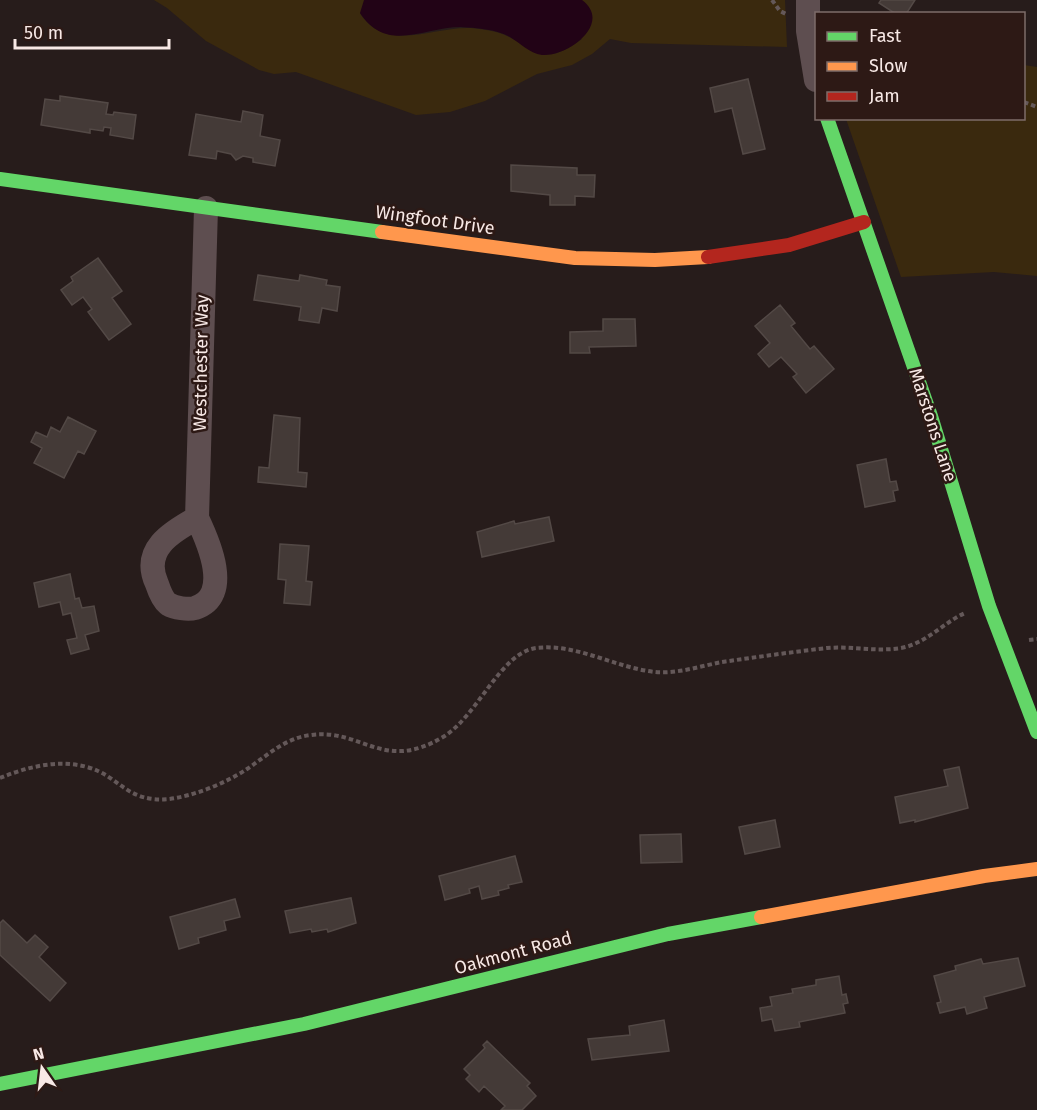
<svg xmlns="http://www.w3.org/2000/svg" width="1037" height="1110" font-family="'Fira Sans',sans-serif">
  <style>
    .green { fill: #3a290e; fill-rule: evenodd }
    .water { fill: #220316 }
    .building { fill: #443a37; stroke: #534946; stroke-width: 1.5 }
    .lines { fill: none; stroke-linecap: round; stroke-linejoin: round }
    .path { stroke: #645859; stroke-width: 4; stroke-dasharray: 4.5 3; stroke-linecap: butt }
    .street { stroke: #5e4e50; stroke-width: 24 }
    .fast { stroke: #63d668; stroke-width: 14 }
    .slow { stroke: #ff974d; stroke-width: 14 }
    .jam { stroke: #b3261e; stroke-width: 14 }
    .labels { text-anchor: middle; stroke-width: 5; stroke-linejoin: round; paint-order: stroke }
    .street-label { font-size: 18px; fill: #f8e9e6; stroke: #2d1915 }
  </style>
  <rect width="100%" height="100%" fill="#271c1b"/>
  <path class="green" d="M154,0H785L787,47L631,43L610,39L592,54L572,65L537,74L485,101L450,112L416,115L296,72L274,74L259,70L206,41L167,8ZM360,13L582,39C574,44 564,52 553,54C533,56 524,43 507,36C497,31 482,29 471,28C433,26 386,54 360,13Z
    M1024,65L1037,67V276L994,272L901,277L846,119L1024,118Z"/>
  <path class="water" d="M364,0H582C613,23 568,57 542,55C529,53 520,43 510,37C496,29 476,28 461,27C424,27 387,54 360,13Z"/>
  <path class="building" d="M881,0H915L906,14H896L879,3Z
    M748,79L765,149L743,154L732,108L715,112L710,88Z
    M60,96L108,103L106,114L113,115L114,112L136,115L133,139L110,135L111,128L104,127L103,131L90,129V133L41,125L45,99L60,101Z
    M243,111L263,115L260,136L280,140L275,166L253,162V158L243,156L236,160L231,154L217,151L216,159L189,155L196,114L241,122Z
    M511,165L577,168V175H595L594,197L575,196V205H550V195L511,191Z
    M98,258L122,291L112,298L131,324L109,340L88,312L92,309L83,297L72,305L61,290L73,281L71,277Z
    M258,275L299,281L300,275L327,280L326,285L340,287L337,311L322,308L319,323L299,320L301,307L254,300Z
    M780,305L795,323L791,326L810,349L814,346L834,369L806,393L793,377L797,374L781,357L769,367L758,354L770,343L755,326Z
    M603,319H635L636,346L589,347L590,353H570V332L603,331Z
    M274,415L300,418L298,472L307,473L306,487L258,482L259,467L269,468Z
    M68,417L96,431L84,454L78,451L64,478L34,463L42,448L31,442L36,432L47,437L51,427L60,432Z
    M886,459L890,482L896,481L898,490L893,491L895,501L865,507L857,465Z
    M549,517L554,541L482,557L477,532L514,521L515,524Z
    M280,544L309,546L306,581L312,582L310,605L284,603L286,580L278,579Z
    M70,574L75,599L79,598L82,608L94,606L99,631L85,635L89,649L71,654L67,640L77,638L71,613L63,615L60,602L39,607L34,583Z
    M959,767L968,808L915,822V820L900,823L895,797L948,786L944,770Z
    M775,820L780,847L745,854L739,827Z
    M681,834L682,862L641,863L640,835Z
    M515,856L522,882L508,885L509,888L498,891L499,895L482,899L479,886L469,889L470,893L445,900L439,876Z
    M351,898L356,923L328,932L327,929L312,932L311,929L290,933L285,911Z
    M235,899L240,917L224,921L226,930L198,938L199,943L179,949L170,917Z
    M3,920L27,943L35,935L48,947L39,957L66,983L50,1001L0,955V923Z
    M1018,958L1025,986L984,997L987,1008L967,1014L965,1007L940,1013L937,1003L941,1002L934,976L956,970L955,966L981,959L983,964Z
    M839,976L842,995L846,994L848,1003L843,1004L845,1013L799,1022L800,1027L775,1031L772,1019L762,1021L760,1008L772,1006L770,997L793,993L792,989L816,985V980Z
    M664,1020L669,1051L592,1060L588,1039L630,1035L629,1026Z
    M487,1041L530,1083L527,1086L536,1096L522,1110H501L505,1106L484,1086L479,1092L466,1079L470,1075L464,1069L485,1048L483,1045Z"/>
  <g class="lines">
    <path class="path" d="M772,0L780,11L786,14
      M1024,102L1037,107
      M1029,640L1037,639
      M0,778C27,767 58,759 87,767C120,776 126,803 169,799C194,796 226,783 247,769C268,755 285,738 311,735C362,728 383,773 443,737C478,716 500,653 536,648C576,643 616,668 655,672C677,674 701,666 722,662C757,657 792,652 827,648C851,646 876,652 901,648C925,644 943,623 965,613"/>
    <path class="street" d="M808,0V31L816,80
      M197,518C171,532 141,550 157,584C159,590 163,600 168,604C175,608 188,610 195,608C233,596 208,541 197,518L206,208"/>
    <path class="fast" d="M827,118L931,416L989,606L1037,732
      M0,179L382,232
      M0,1084L304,1024L668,934L761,917"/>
    <path class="slow" d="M382,232L575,258L655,260L708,257
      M761,917L984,876L1037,869"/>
    <path class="jam" d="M708,257L789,245L864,222"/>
  </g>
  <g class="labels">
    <g class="street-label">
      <text transform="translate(435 220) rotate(8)" y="6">Wingfoot Drive</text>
      <text transform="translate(201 363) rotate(-89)" y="6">Westchester Way</text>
      <text transform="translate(933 425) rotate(72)" y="6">Marstons Lane</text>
      <text transform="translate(513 953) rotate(-15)" y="6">Oakmont Road</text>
    </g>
  </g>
  <rect x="815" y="12" width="210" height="108" fill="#2d1915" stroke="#7e6c69" stroke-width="1.5"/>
  <rect x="827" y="32" width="30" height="9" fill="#63d668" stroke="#7e6c69" stroke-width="1.5"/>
  <text x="869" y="42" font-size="18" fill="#f8e9e6">Fast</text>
  <rect x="827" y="62" width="30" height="9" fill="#ff974d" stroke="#7e6c69" stroke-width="1.5"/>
  <text x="869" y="72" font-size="18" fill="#f8e9e6">Slow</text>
  <rect x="827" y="92" width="30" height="9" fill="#b3261e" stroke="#7e6c69" stroke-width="1.5"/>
  <text x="869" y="102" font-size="18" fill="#f8e9e6">Jam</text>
  <g transform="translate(42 1068) rotate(346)" stroke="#2d1915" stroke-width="4.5" paint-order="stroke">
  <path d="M0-4.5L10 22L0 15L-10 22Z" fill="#f8e9e6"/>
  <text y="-9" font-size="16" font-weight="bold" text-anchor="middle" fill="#f8e9e6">N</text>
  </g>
  <path d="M15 39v9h154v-9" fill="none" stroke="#f8e9e6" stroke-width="3"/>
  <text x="24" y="39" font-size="18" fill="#f8e9e6" stroke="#2d1915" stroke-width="4.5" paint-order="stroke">50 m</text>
</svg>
